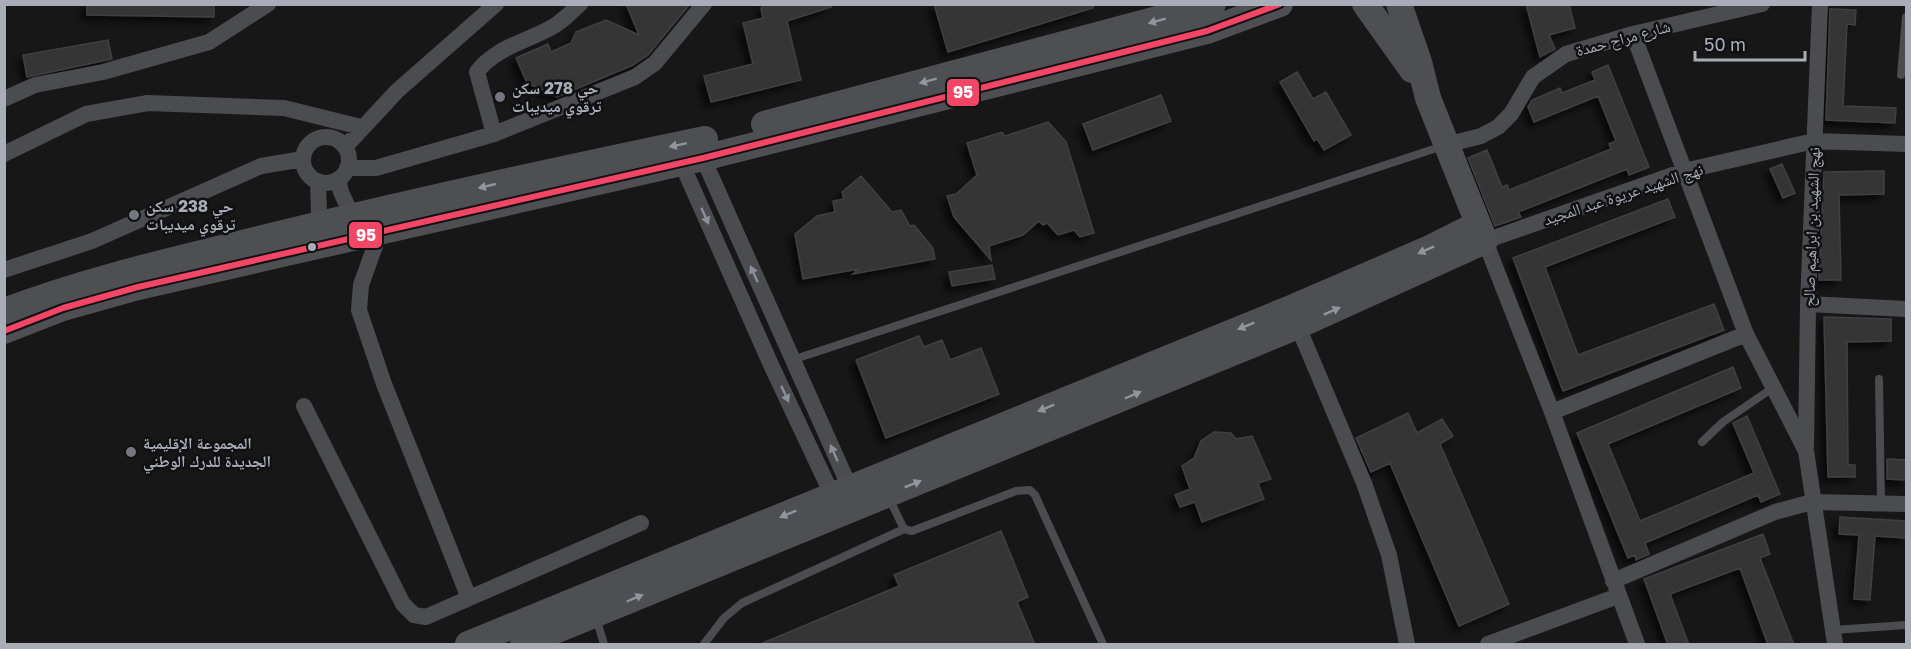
<svg xmlns="http://www.w3.org/2000/svg" width="1911" height="649" font-family="'Golos Text','Noto Naskh Arabic',sans-serif">
  <style>
    .building { fill: #353536; stroke: #3f4043; stroke-width: 1.5; filter: url(#shadow) }
    .lines { fill: none; stroke-linecap: round; stroke-linejoin: round }
    .lane { stroke: #4b4c50; stroke-width: 8 }
    .street { stroke: #4b4c50; stroke-width: 16 }
    .primary { stroke: #4d4f52; stroke-width: 26 }
    .bus-1-casing { stroke: #111113; stroke-width: 10 }
    .bus-1 { stroke: #f34667; stroke-width: 6 }
    .oneway { fill: #91969e }
    .oneway2 { fill: #8c9099 }
    .poi-dot { fill: #757880; stroke: #111113; stroke-width: 2 }
    .bus-dot { fill: #a8adb8; stroke: #111113; stroke-width: 2 }
    .labels { text-anchor: middle; stroke-width: 5; stroke-linejoin: round; paint-order: stroke }
    .street-label { font-size: 16px; fill: #a8adb8; stroke: #111113 }
    .poi-label { font-size: 16px; font-weight: bold; fill: #a8adb8; stroke: #111113; text-anchor: start }
    .line-badge { stroke: #111113; stroke-width: 2 }
    .badge-label { font-size: 16px; text-anchor: middle; font-weight: bold; fill: #fff }
  </style>
  <defs>
    <filter id="shadow"><feDropShadow dx="-5.5" dy="5.5" stdDeviation="3" flood-color="#0009"/></filter>
  </defs>
  <rect width="100%" height="100%" fill="#171717"/>
  <path class="building" d="M87,4H214V17L87,15Z
    M626,4H690L648,55L633,65L557,97L527,83L516,58L548,44L551,52L571,43L576,32L606,20L639,35Z
    M766,4H830L831,7L787,21L801,80L711,102L704,76L753,64L743,23L763,18L761,8Z
    M934,4H1093V8L948,52Z
    M1526,4H1569L1575,28L1549,35L1555,49L1540,57Z
    M1830,9L1856,10L1855,25L1847,24L1843,106L1896,108L1895,123L1826,120Z
    M108,40L112,59L27,77L23,55Z
    M1608,65L1649,167L1629,175L1627,169L1518,212L1521,217L1495,226L1468,158L1487,150L1502,187L1507,185L1509,190L1611,149L1609,144L1616,141L1598,96L1534,122L1528,107L1532,100L1560,88L1562,93L1595,80L1592,72Z
    M1297,72L1313,99L1326,92L1351,135L1324,150L1317,139L1314,141L1280,82Z
    M1161,95L1171,121L1093,150L1083,124Z
    M1048,122L1066,142L1094,233L1080,237L1074,230L1058,235L1047,223L1043,225L1039,221L1023,235L989,246L991,260L954,217L947,196L956,194L977,175L967,143L1002,132L1005,136Z
    M1782,164L1795,193L1783,198L1770,169Z
    M1884,171V194L1839,195L1841,280H1819L1824,172Z
    M861,176L892,212L901,210L910,226L914,225L933,248L935,259L853,274L859,269L803,279L795,234L817,216L835,212L833,201L844,199L842,192Z
    M1668,199L1675,217L1545,267L1578,355L1714,304L1724,330L1563,391L1513,258Z
    M992,265L995,279L952,286L949,272Z
    M1824,317L1891,319V341L1847,342L1848,465H1855V477H1828Z
    M919,336L924,347L942,340L950,360L981,348L999,394L886,438L856,360Z
    M1733,367L1741,388L1608,444L1640,521L1754,473L1733,423L1747,416L1780,494L1761,502L1758,495L1645,543L1649,554L1636,560L1635,555L1628,558L1577,433Z
    M1408,413L1417,433L1442,419L1453,436L1440,444L1509,604L1459,626L1390,463L1371,472L1356,438Z
    M1214,432L1231,433L1236,439L1252,436L1271,479L1258,483L1264,499L1202,522L1195,502L1180,507L1175,495L1190,489L1182,466L1194,458L1201,441Z
    M1887,459L1906,460V480L1887,479Z
    M1840,517L1906,521V538L1875,536L1870,600L1854,599L1859,535L1839,534Z
    M1001,531L1028,597L1017,602L1035,645H758L899,586L894,575Z
    M1763,534L1770,554L1760,558L1794,645H1768L1740,568L1670,594L1689,645H1668L1644,579Z"/>
  <g class="lines">
    <path class="lane" d="M1901,75L1906,17
      M792,360L1443,146
      M1879,379L1881,503
      M1702,442L1723,422L1774,387
      M888,496L904,529L912,531L1016,491L1030,490L1035,495L1103,644
      M596,618L604,644
      M1833,630L1906,625
      M704,644L724,618L742,603L904,529"/>
    <path class="street" d="M1633,34L1746,334L1806,451L1835,644
      M4,99L35,85L103,72L209,42L268,4
      M494,134L477,72C495,47 529,41 554,26C564,20 572,11 580,4
      M303 160a23 23 0 1 1 46 0a23 23 0 1 1-46 0Z
      M1446,145L1481,136L1498,127L1511,114L1533,77L1566,54L1633,34L1762,4
      M345,147L397,91L496,4
      M4,154L86,114L148,103L284,108L361,127
      M703,158L854,497
      M681,162L772,367L836,503
      M347,168H376L494,134L635,77L655,63L704,4
      M338,179L341,192L352,216
      M315,225L319,214L318,181
      M380,232L361,285L359,310L384,384L469,598
      M4,270L92,241L261,166L303,159
      M1808,304L1906,309
      M1294,317L1364,483L1389,555L1407,644
      M304,406L403,604L414,615L426,617L641,523
      M1552,412L1746,334
      M1806,447L1808,304L1820,4
      M1613,581L1775,512L1812,502L1906,504
      M1488,644L1618,596
      M1637,644L1552,412L1485,241L1684,171L1814,141L1906,144"/>
    <path class="primary" d="M1365,4L1412,70
      M764,124L1213,4
      M4,311C91,278 181,258 271,236C415,201 560,169 705,139
      M4,331L63,308L138,287L703,158L1207,31L1280,4
      M468,644L1291,308L1430,248L1478,224
      M523,644L1298,326L1485,241L1428,98L1419,62L1399,4"/>
    <defs>
      <path id="bus-1" d="M4,331L63,308L138,287L703,158L1207,31L1280,4"/>
    </defs>
    <use href="#bus-1" class="bus-1-casing"/>
    <use href="#bus-1" class="bus-1"/>
  </g>
  <defs><path id="oneway-solid" d="M-6-.8H1V-3.2L6.5 0L1 3.2V.8H-6Z" transform="scale(1.5)"/></defs>
  <g class="oneway">
    <use href="#oneway-solid" transform="translate(1157 21) rotate(165)"/>
    <use href="#oneway-solid" transform="translate(928 81) rotate(165)"/>
    <use href="#oneway-solid" transform="translate(678 145) rotate(168)"/>
    <use href="#oneway-solid" transform="translate(487 186) rotate(167)"/>
    <use href="#oneway-solid" transform="translate(1426 250) rotate(156)"/>
    <use href="#oneway-solid" transform="translate(1332 311) rotate(-24)"/>
    <use href="#oneway-solid" transform="translate(1246 326) rotate(158)"/>
    <use href="#oneway-solid" transform="translate(1133 395) rotate(-23)"/>
    <use href="#oneway-solid" transform="translate(1046 408) rotate(158)"/>
    <use href="#oneway-solid" transform="translate(913 484) rotate(-22)"/>
    <use href="#oneway-solid" transform="translate(788 514) rotate(158)"/>
    <use href="#oneway-solid" transform="translate(635 598) rotate(-23)"/>
  </g>
  <g class="oneway2">
    <use href="#oneway-solid" transform="translate(705 216) rotate(66)"/>
    <use href="#oneway-solid" transform="translate(754 274) rotate(-114)"/>
    <use href="#oneway-solid" transform="translate(785 394) rotate(65)"/>
    <use href="#oneway-solid" transform="translate(834 453) rotate(-114)"/>
  </g>
  <g class="poi-dot">
    <circle cx="500" cy="97" r="6"/>
    <circle cx="134" cy="215" r="6"/>
    <circle cx="131" cy="452" r="6"/>
  </g>
  <circle class="bus-dot" cx="312" cy="247" r="5"/>
  <g class="labels">
    <g class="street-label">
      <text transform="translate(1623 38) rotate(-15)" y="6">شارع مراح حمدة</text>
      <text transform="translate(1623 194) rotate(-18)" y="6">نهج الشهيد عريوة عبد المجيد</text>
      <text transform="translate(1811 227) rotate(-88)" y="6">نهج الشهيد بن ابراهيم صالح</text>
    </g>
    <g class="poi-label">
      <text x="512" y="94">حي 278 سكن<tspan x="512" dy="18">ترقوي ميديبات</tspan></text>
      <text x="146" y="212">حي 238 سكن<tspan x="146" dy="18">ترقوي ميديبات</tspan></text>
      <text x="143" y="449">المجموعة الإقليمية<tspan x="143" dy="18">الجديدة للدرك الوطني</tspan></text>
    </g>
  </g>
  <g class="line-badge">
    <rect x="946" y="78" width="34" height="29" rx="6" fill="#f34667"/>
    <rect x="348" y="221" width="35" height="28" rx="6" fill="#f34667"/>
  </g>
  <g class="badge-label">
    <text x="963" y="98">95</text>
    <text x="366" y="241">95</text>
  </g>
  <rect width="1911" height="649" fill="none" stroke="#a8adb8" stroke-width="12"/>
  <path d="M1695 51v9h110v-9" fill="none" stroke="#a8adb8" stroke-width="3"/>
  <text x="1704" y="51" font-size="18" fill="#a8adb8" stroke="#111113" stroke-width="4.5" paint-order="stroke">50 m</text>
</svg>
